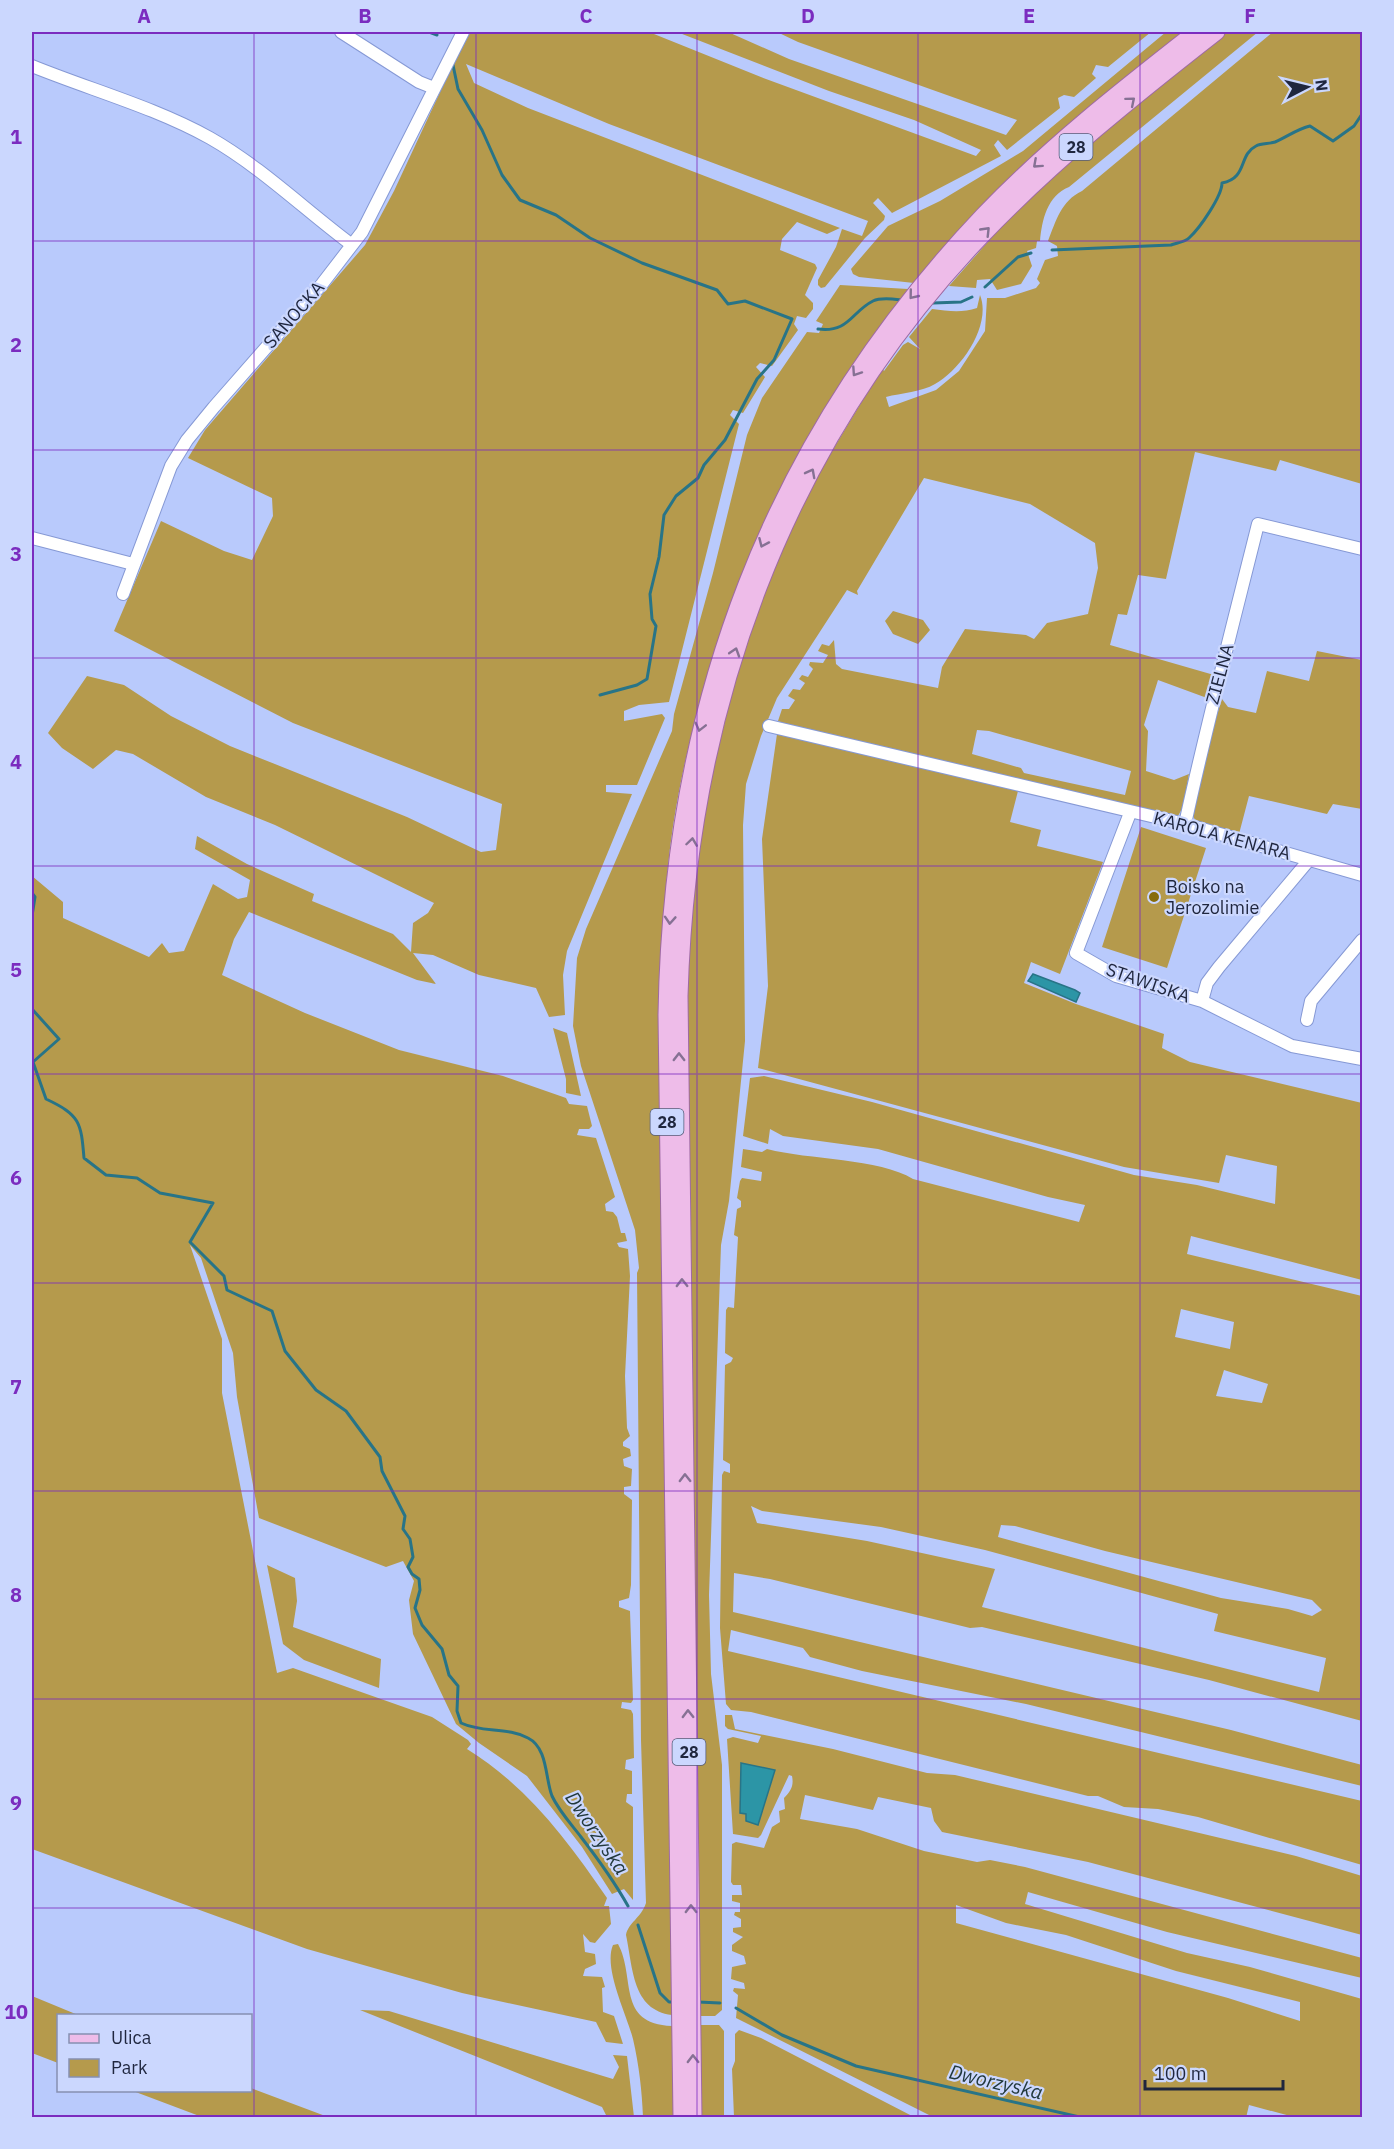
<svg xmlns="http://www.w3.org/2000/svg" width="1394" height="2149" font-family="'IBM Plex Sans',sans-serif">
  <style>
    .green { fill: #b59a4c; fill-rule: evenodd }
    .water { fill: #2c95a6; stroke: #287487; stroke-width: 1.5 }
    .lines { fill: none; stroke-linecap: round; stroke-linejoin: round }
    .stream { stroke: #287487; stroke-width: 3 }
    .minor-casing { stroke: #8699d5; stroke-width: 14 }
    .major-casing { stroke: #9e6aa3; stroke-width: 17 }
    .minor { stroke: #fff; stroke-width: 12 }
    .major { stroke: #eebce9; stroke-width: 15 }
    .oneway { stroke: #867194 }
    .grid { fill: none; stroke: #7b2cbf; stroke-width: 1.5; stroke-opacity: 0.55 }
    .poi-dot { fill: #876c0a; stroke: #cbd7fe; stroke-width: 2 }
    .labels { text-anchor: middle; stroke-width: 4.5; stroke-linejoin: round; paint-order: stroke }
    .shield { fill: #cbd7fe; stroke: #535b78; stroke-width: 1.5 }
    .shield-label { font-size: 16px; font-weight: bold; fill: #1f263e }
    .street-label { font-size: 18px; fill: #1f263e; stroke: #cbd7fe }
    .poi-label { font-size: 18px; fill: #1f263e; stroke: #cbd7fe; text-anchor: start }
    .water-label { font-size: 20px; font-style: italic; fill: #22393d; stroke: #cbd7fe }
    .neatline { fill: none; stroke: #7b2cbf; stroke-width: 2 }
    .grid-label { font-size: 20px; text-anchor: middle; font-weight: bold; fill: #7b2cbf }
  </style>
  <rect width="100%" height="100%" fill="#b9cafc"/>
  <path class="green" d="M468,32H649L766,79L976,156L981,150L914,120L829,91L677,32H728L789,59L1006,135L1017,120L798,42L777,32H1151L1108,67L1096,65L1092,74L1096,78L1074,97L1064,95L1058,98L1060,108L1007,150L998,140L994,145L1001,156L892,213L878,198L873,203L885,216L884,220L865,238L825,287L821,288L818,285V280L836,247L842,229L862,236L868,221L609,124L466,64L474,83L528,108L840,228L827,234L797,222L782,239L780,250L815,264L817,268L805,295L813,303V309L806,318L797,316L794,324L798,330L772,366L760,363L756,367L765,377L743,413L733,410L730,415L739,424L669,702L639,705L624,711V721L662,714L665,718L637,785H606V792L632,794L567,951L563,975L565,1015L549,1017L536,988L479,975L433,955L413,953L436,984L417,980L249,912L234,939L222,975L305,1013L399,1050L503,1076L566,1098L569,1104L587,1106L592,1126L589,1129H579L577,1135L596,1138L615,1197L605,1204L606,1211L613,1212L617,1217L621,1233H625L627,1241L617,1243L619,1247L628,1249L630,1276L625,1376L627,1428L630,1436L623,1442V1446L630,1449L631,1456L623,1459L624,1466L632,1469L631,1486L624,1487V1494L632,1500L631,1585L629,1598L619,1601V1607L630,1611L633,1700L631,1703L622,1702L621,1708L631,1710L633,1714L634,1758L626,1760L625,1769L632,1771V1794H627L626,1802L633,1807V1900L624,1889L612,1894L582,1847L527,1776L479,1743L456,1724L413,1634L409,1600L414,1581L403,1561L386,1567L259,1518L237,1397L233,1353L201,1258L190,1245L222,1339V1393L277,1673L293,1668L432,1717L468,1740L471,1744L467,1749C527,1786 568,1841 607,1898L604,1906H609L611,1924L595,1943L590,1942L583,1934L585,1952L595,1954L596,1964L585,1969L583,1976L602,1977L605,1987L602,1988L603,2012L614,2016L623,2044L606,2042L596,2022L462,1993L307,1949L32,1849V876L63,902V918L149,957L162,943L169,953L184,951L213,884L238,899L247,897L250,880L195,849L197,836L247,864L314,894L312,901L393,934L411,952L413,923L428,913L434,903L275,825L206,797L133,754L116,750L93,769L62,748L48,733L87,676L124,685L171,716L230,746L407,817L481,852L496,850L502,804L293,723L114,631L161,521L224,551L252,560L273,516L272,498L188,458L205,430L365,245L394,191Z
    M1166,32H1186L963,226L914,283L859,277L853,274L851,269L888,226L940,201L1023,151Z
    M1225,32H1258L1069,187C1047,196 1042,220 1040,241H1037L1036,248L1027,251L1032,266L1021,284L997,290L990,279L977,280L976,288L949,286L1000,228L1048,179Z
    M1273,32H1362V484L1280,460L1276,471L1195,452L1166,579L1138,575L1127,615L1118,614L1110,645L1214,675L1207,698L1158,680L1144,725L1148,731L1146,771L1174,780L1189,774L1183,807L1178,816L791,726L778,721L782,709H789L795,700L788,696L793,689L800,690L805,683L799,679L802,675L808,677L813,669L809,665L810,662L823,663L828,655L818,651L822,644L829,646L834,640L836,664L842,669L938,688L942,667L965,629L1026,635L1034,639L1047,623L1088,614L1098,568L1095,543L1030,504L924,478L857,591L858,595L847,590L777,698L761,736L746,784L743,825L745,1041L729,1201L721,1245L709,1595L711,1674L722,1765V2010L715,2016H699L686,1008L691,908L700,824L744,643L780,552L817,476L882,368L884,371L903,345L908,342L920,349L909,337L932,309C948,311 962,313 977,308L980,295C992,325 961,370 935,384C922,392 901,393 886,397L889,407L936,390L959,371L985,331L987,298H1005L1036,288L1040,283L1037,279L1045,260L1058,256L1057,246L1048,241C1056,221 1061,201 1082,191ZM977,730L989,731L1131,771L1125,795L1024,773L1021,768L972,754Z
    M840,285L908,289C886,319 862,349 842,381C758,518 698,667 673,826C660,914 660,1004 660,1093L672,2015C632,2010 633,1968 626,1935C628,1923 641,1918 646,1903L641,1740L637,1273L639,1268L635,1230L581,1066L573,1026L577,958L586,929L672,731L674,714L713,573L747,435L762,398L807,332L819,333L823,324L816,321Z
    M893,611L923,620L930,630L918,644L893,634L885,621Z
    M1317,651L1362,660V809L1333,804L1327,814L1249,796L1239,834L1196,821L1192,815C1204,776 1209,737 1222,699L1228,707L1256,713L1267,671L1309,681Z
    M777,734L1018,791L1010,822L1041,830L1037,846L1103,862L1060,974L1031,962L1024,983L1076,1004L1164,1034L1162,1048L1190,1062L1362,1103V1280L1191,1236L1187,1254L1362,1296V1721L1209,1680L982,1627L970,1628L770,1579L734,1573L733,1612L1231,1730L1362,1765V1786L1026,1704L862,1671L810,1657L803,1648L731,1630L728,1651L1362,1801V1865L1198,1817L1158,1809L1124,1807L1098,1796H1088L751,1712L731,1710L726,1704L720,1628L722,1475L724,1471L730,1473V1464L723,1460L725,1365L731,1362L733,1358L725,1353L726,1310L728,1307L734,1308L738,1237L734,1235L737,1209L741,1207V1201L737,1198L740,1181L742,1178L761,1181L762,1172L741,1167L743,1149L762,1152L767,1149C809,1160 879,1158 913,1179L1079,1222L1085,1205L1048,1197L878,1149L783,1136L770,1129L768,1144L743,1136L750,1078L764,1076L872,1102L1134,1175L1197,1185L1275,1204L1277,1166L1226,1155L1219,1183L1124,1167L758,1068L768,986L762,839ZM1181,1309L1234,1322L1230,1349L1175,1337ZM1224,1370L1268,1384L1262,1403L1216,1396ZM751,1506L762,1511L881,1527L985,1550L1218,1614L1214,1631L1326,1658L1319,1692L982,1607L995,1569L867,1541L757,1523ZM1001,1525L1015,1526L1105,1551L1312,1600L1322,1610L1312,1616L1288,1609L1221,1598L998,1537Z
    M1141,827L1206,848L1167,968L1102,947Z
    M553,1028L567,1033L581,1096L566,1093V1079Z
    M267,1565L295,1578L297,1601L293,1627L381,1659L379,1688L304,1660L283,1644Z
    M725,1715H732L735,1729L833,1749L927,1773L955,1775L1014,1789L1296,1856L1362,1876V1935L1088,1862L942,1832L934,1821L931,1808L878,1797L873,1810L805,1795L800,1819L857,1829L924,1851L977,1862L990,1860L1025,1867L1362,1958V1978L1167,1932L1028,1892L1025,1904L1187,1953L1250,1967L1362,1999V2117H1294L1249,2105L1246,2118L933,2117L736,2018L738,1995L733,1991L734,1988L745,1989L744,1983L731,1979L732,1967L746,1964L744,1956L732,1951V1945L743,1937L733,1932V1928L741,1927V1919L734,1915L735,1912H740V1903L732,1901V1895H742L741,1885H733L731,1882L732,1844L736,1842L764,1848L772,1827L780,1822L779,1811L785,1809L784,1798C791,1791 794,1786 792,1776L789,1775L761,1835L758,1838L733,1834L727,1739L733,1737L758,1743L761,1736L728,1729L725,1726ZM956,1905L1006,1923L1066,1935L1176,1971L1300,2002V2021L1228,1998L956,1923Z
    M618,1944C636,1977 616,2024 672,2026L675,2117H643C642,2091 639,2065 633,2039C627,2015 603,1968 613,1945Z
    M32,1996L78,2015L58,2016V2063L32,2053Z
    M360,2010L389,2011L613,2079L619,2067L613,2055L627,2056L634,2117H607L602,2107Z
    M699,2025H719L724,2031V2117H699Z
    M739,2030L761,2038L914,2117H734L732,2069L735,2061V2034Z
    M251,2088L328,2117H202L133,2091L250,2090Z"/>
  <path class="water" d="M1033,974L1075,990L1080,993L1076,1002L1028,981Z
    M741,1763L775,1770L758,1825L746,1821V1814L740,1813Z"/>
  <g class="lines">
    <path class="stream" d="M429,32L437,35
      M453,65L458,89L482,130L502,175L520,200L556,215L590,238L642,263L717,290L728,304L745,301L792,319L774,360L757,379L725,440L704,465L698,478L676,496L664,515L659,557L650,594L652,619L656,626L647,679L637,685L600,695
      M1052,250L1171,245C1176,243 1185,242 1189,238C1200,228 1222,196 1222,183C1248,178 1238,155 1256,146C1261,143 1269,144 1275,142C1287,137 1297,129 1310,126L1333,141L1354,126L1362,114
      M985,287L1018,257L1031,253
      M933,303L961,302L972,297
      M818,329C849,333 851,312 873,301C881,297 893,299 902,300
      M32,893L35,897L32,916
      M32,1009L59,1039L33,1062L46,1099C80,1115 81,1122 84,1158L106,1175L137,1178L160,1193L213,1203L190,1242L224,1276L227,1290L272,1311L285,1351L316,1390L346,1411L380,1457L382,1471L405,1516L403,1529L410,1539L413,1557L408,1567L412,1574L419,1579L420,1590L415,1608L422,1625L442,1649L449,1675L458,1686L457,1711L461,1723C482,1733 508,1727 528,1738C548,1748 545,1778 552,1796C559,1811 571,1824 581,1837C598,1859 614,1881 628,1906
      M638,1925L660,1993L669,2002H676
      M698,2002L720,2003
      M736,2008L782,2035L856,2066L1084,2118"/>
    <defs>
      <path id="minor" d="M341,32L419,82L434,88
        M32,66C91,90 154,107 210,138C261,167 305,210 352,245
        M32,538L133,564
        M123,594L171,466L187,440L214,407L322,284L362,232L463,32
        M769,726L1185,824L1362,875
        M1130,813L1076,953L1116,976L1202,1001L1292,1046L1362,1059
        M1185,824C1207,723 1233,624 1258,524L1362,549
        M1202,1001L1207,983L1219,967L1309,860
        M1307,1020L1311,1001L1362,940"/>
      <path id="major" d="M681,2118L666,1015C671,706 769,441 983,215C1047,148 1122,89 1195,32
        M694,2118L680,996C688,711 782,445 982,236C1054,161 1135,96 1217,32"/>
    </defs>
    <use href="#minor" class="minor-casing"/>
    <use href="#major" class="major-casing"/>
    <use href="#minor" class="minor"/>
    <use href="#major" class="major"/>
  </g>
  <defs><path id="oneway-chevron" d="M-2-3.5L2.5 0L-2 3.5" fill="none" stroke-width="1.6" stroke-linecap="round" stroke-linejoin="round" transform="scale(1.5)"/></defs>
  <g class="oneway">
    <use href="#oneway-chevron" transform="translate(1131 101) rotate(-40)"/>
    <use href="#oneway-chevron" transform="translate(1037 164) rotate(138)"/>
    <use href="#oneway-chevron" transform="translate(986 231) rotate(-46)"/>
    <use href="#oneway-chevron" transform="translate(913 295) rotate(129)"/>
    <use href="#oneway-chevron" transform="translate(856 372) rotate(124)"/>
    <use href="#oneway-chevron" transform="translate(811 473) rotate(-62)"/>
    <use href="#oneway-chevron" transform="translate(763 543) rotate(114)"/>
    <use href="#oneway-chevron" transform="translate(735 652) rotate(-72)"/>
    <use href="#oneway-chevron" transform="translate(700 727) rotate(104)"/>
    <use href="#oneway-chevron" transform="translate(692 842) rotate(-82)"/>
    <use href="#oneway-chevron" transform="translate(670 920) rotate(94)"/>
    <use href="#oneway-chevron" transform="translate(679 1057) rotate(-90)"/>
    <use href="#oneway-chevron" transform="translate(682 1283) rotate(-91)"/>
    <use href="#oneway-chevron" transform="translate(685 1478) rotate(-91)"/>
    <use href="#oneway-chevron" transform="translate(688 1714) rotate(-91)"/>
    <use href="#oneway-chevron" transform="translate(691 1909) rotate(-91)"/>
    <use href="#oneway-chevron" transform="translate(693 2059) rotate(-91)"/>
  </g>
  <path class="grid" d="M254,32V2118M476,32V2118M697,32V2118M918,32V2118M1140,32V2118M32,241H1362M32,450H1362M32,658H1362M32,866H1362M32,1074H1362M32,1283H1362M32,1491H1362M32,1699H1362M32,1908H1362"/>
  <circle class="poi-dot" cx="1154" cy="897" r="6"/>
  <g class="labels">
    <g class="shield">
      <rect x="1059.5" y="134" width="33" height="26" rx="4.5"/>
      <rect x="650.5" y="1109" width="33" height="26" rx="4.5"/>
      <rect x="672.5" y="1739" width="33" height="26" rx="4.5"/>
    </g>
    <g class="shield-label">
      <text x="1076" y="153">28</text>
      <text x="667" y="1128">28</text>
      <text x="689" y="1758">28</text>
    </g>
    <g class="street-label">
      <text transform="translate(294 315) rotate(-49)" y="6">SANOCKA</text>
      <text transform="translate(1220 674) rotate(-75)" y="6">ZIELNA</text>
      <text transform="translate(1222 836) rotate(15)" y="6">KAROLA KENARA</text>
      <text transform="translate(1148 983) rotate(19)" y="6">STAWISKA</text>
    </g>
    <g class="poi-label">
      <text x="1166" y="893">Boisko na<tspan x="1166" dy="21">Jerozolimie</tspan></text>
    </g>
    <g class="water-label">
      <text transform="translate(597 1833) rotate(56)" y="7">Dworzyska</text>
      <text transform="translate(996 2082) rotate(13)" y="7">Dworzyska</text>
    </g>
  </g>
  <rect width="1394" height="2149" fill="none" stroke="#cbd7fe" stroke-width="66"/>
  <rect x="57" y="2014" width="195" height="78" fill="#cbd7fe" stroke="#8690b1" stroke-width="1.5"/>
  <rect x="69" y="2034" width="30" height="9" fill="#eebce9" stroke="#8690b1" stroke-width="1.5"/>
  <text x="111" y="2044" font-size="18" fill="#1f263e">Ulica</text>
  <rect x="69" y="2059" width="30" height="18" fill="#b59a4c" stroke="#8690b1" stroke-width="1.5"/>
  <text x="111" y="2074" font-size="18" fill="#1f263e">Park</text>
  <g transform="translate(1307 87) rotate(83)" stroke="#cbd7fe" stroke-width="4.5" paint-order="stroke">
  <path d="M0-4.5L10 22L0 15L-10 22Z" fill="#1f263e"/>
  <text y="-9" font-size="16" font-weight="bold" text-anchor="middle" fill="#1f263e">N</text>
  </g>
  <path d="M1145 2080v9h138v-9" fill="none" stroke="#1f263e" stroke-width="3"/>
  <text x="1154" y="2080" font-size="18" fill="#1f263e" stroke="#cbd7fe" stroke-width="4.5" paint-order="stroke">100 m</text>
  <rect x="33" y="33" width="1328" height="2083" class="neatline"/>
  <g class="grid-label">
    <text x="144" y="23">A</text>
    <text x="365" y="23">B</text>
    <text x="586" y="23">C</text>
    <text x="808" y="23">D</text>
    <text x="1029" y="23">E</text>
    <text x="1250" y="23">F</text>
    <text x="16" y="144">1</text>
    <text x="16" y="352">2</text>
    <text x="16" y="561">3</text>
    <text x="16" y="769">4</text>
    <text x="16" y="977">5</text>
    <text x="16" y="1185">6</text>
    <text x="16" y="1394">7</text>
    <text x="16" y="1602">8</text>
    <text x="16" y="1810">9</text>
    <text x="16" y="2019">10</text>
  </g>
</svg>
